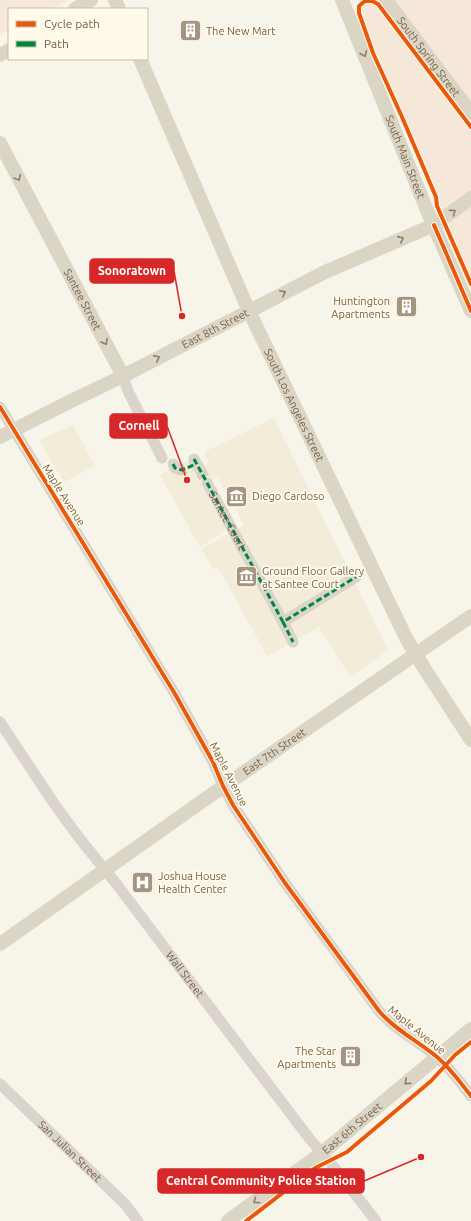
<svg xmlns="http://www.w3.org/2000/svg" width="471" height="1221" font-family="Ubuntu,sans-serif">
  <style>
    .residential { fill: #f3ecd9 }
    .commercial { fill: #f6e8d9 }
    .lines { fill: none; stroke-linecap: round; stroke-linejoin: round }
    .minor-tunnel { stroke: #d7cfc0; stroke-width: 11; stroke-dasharray: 11 5.5; stroke-linecap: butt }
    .minor { stroke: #dad4cc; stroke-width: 11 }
    .major { stroke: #dbd5c6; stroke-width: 14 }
    .quiet { stroke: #00873e; stroke-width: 3; stroke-dasharray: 6 3; stroke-linecap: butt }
    .cycleway-casing { stroke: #fffaea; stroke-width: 6 }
    .cycleway { stroke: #e8590c; stroke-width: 4 }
    .oneway { stroke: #907d67 }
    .labels { text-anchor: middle; stroke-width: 3.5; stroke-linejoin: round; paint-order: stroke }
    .poi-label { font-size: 11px; fill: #776047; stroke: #fffaea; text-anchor: start }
    .street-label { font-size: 11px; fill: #776047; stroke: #fffaea }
    .leader { fill: none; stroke: #d62828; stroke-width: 1.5 }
    .callout-dot { fill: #d62828; stroke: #fffaea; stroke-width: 1.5 }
    .callout { fill: #d62828; stroke: #d62828; stroke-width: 1.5 }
    .callout-label { font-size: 12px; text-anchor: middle; font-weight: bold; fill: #fff }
  </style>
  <rect width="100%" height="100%" fill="#f7f4e9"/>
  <path class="residential" d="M274,418L388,650L350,677L319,627L267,656L218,567L214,570L201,549L244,525L217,477L202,487L226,530L200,547L160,475L189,460L193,470L199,468L209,463L204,452Z
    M73,425L95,466L64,482L39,440Z"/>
  <path class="commercial" d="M0,0H69L51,9H9V30L0,34Z
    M360,0H471V280L353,13Z"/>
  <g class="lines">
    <path class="minor-tunnel" d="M175,468L182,470L191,466
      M199,468L207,483"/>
    <g class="minor">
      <path d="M123,376L128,391L162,458"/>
      <path d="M0,407L175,694L213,762L223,786L233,805L285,883L379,1011C395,1030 418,1041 437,1057C450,1068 460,1082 471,1096"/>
      <path d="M194,459L199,468"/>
      <path d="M173,464L175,468"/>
      <path d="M207,483L283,622L356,577"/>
      <path d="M283,622L293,642"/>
      <path id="s1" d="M0,722L55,805L80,839L118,886L309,1138L334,1167L376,1221"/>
      <path id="s2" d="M0,1084L125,1204L138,1221"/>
    </g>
    <g class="major">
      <path d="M115,0L119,9"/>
      <path id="s3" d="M342,0L426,208L471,311"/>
      <path id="s4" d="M386,0L471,113"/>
      <path d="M75,9L91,0"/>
      <path d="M0,55L9,50"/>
      <path id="s5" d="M140,59L249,311L406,638L426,671L471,740"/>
      <path id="s6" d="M0,143L123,376"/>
      <path id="s7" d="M0,437L69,402L123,376L325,272L434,225L471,198"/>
      <path id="s8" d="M0,944L211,795L471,616"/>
      <path id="s9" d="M228,1221L322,1153L471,1029"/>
    </g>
    <g class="quiet">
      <path id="s10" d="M194,459L283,622L356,577"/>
      <path d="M173,464L175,468L182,470L196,464"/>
      <path d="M283,622L293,642"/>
    </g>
    <defs>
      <path id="cycleway" d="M471,127L378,4L372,1H365L359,6V13L373,53L402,117L436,197L437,206L471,284
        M434,225L471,311
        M0,407L175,694L213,762L223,786L233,805L285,883L379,1011C395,1030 418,1041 437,1057C450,1068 460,1082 471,1096
        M246,1221L315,1168L347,1152L431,1081L455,1055L471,1042"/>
    </defs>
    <use href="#cycleway" class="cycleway-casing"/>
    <use href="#cycleway" class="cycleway"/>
  </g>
  <defs><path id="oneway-chevron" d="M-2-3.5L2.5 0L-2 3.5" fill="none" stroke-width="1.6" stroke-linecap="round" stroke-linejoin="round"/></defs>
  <g class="oneway">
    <use href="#oneway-chevron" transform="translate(364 54) rotate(68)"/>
    <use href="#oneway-chevron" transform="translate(18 178) rotate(62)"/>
    <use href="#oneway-chevron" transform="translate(453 212) rotate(-36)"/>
    <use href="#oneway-chevron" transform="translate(401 239) rotate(-24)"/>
    <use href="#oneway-chevron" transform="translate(283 293) rotate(-27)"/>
    <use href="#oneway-chevron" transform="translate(105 342) rotate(61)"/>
    <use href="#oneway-chevron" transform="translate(157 358) rotate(-27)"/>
    <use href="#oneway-chevron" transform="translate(407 1082) rotate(140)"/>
    <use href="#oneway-chevron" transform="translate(256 1201) rotate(144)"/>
  </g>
  <defs>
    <symbol id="building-square" viewBox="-11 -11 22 22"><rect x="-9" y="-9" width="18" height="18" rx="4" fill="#a49480" stroke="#fffaea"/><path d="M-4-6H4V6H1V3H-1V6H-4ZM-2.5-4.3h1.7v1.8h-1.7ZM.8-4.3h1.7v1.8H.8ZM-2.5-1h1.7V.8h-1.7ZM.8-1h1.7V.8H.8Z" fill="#fff"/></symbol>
    <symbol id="museum-square" viewBox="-11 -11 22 22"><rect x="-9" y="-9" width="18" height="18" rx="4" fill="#a49480" stroke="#fffaea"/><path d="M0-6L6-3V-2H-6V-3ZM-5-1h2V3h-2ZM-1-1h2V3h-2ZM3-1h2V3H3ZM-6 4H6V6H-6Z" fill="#fff"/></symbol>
    <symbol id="hospital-square" viewBox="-11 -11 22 22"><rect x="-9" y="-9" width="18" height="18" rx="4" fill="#a49480" stroke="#fffaea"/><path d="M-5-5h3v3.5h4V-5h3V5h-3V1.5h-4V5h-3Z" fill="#fff"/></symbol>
  </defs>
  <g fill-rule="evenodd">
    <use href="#building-square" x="178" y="18" width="25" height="25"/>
    <use href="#building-square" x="394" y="294" width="25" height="25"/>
    <use href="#museum-square" x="224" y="484" width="25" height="25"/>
    <use href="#museum-square" x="234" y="564" width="25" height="25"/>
    <use href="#hospital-square" x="130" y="870" width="25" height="25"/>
    <use href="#building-square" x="338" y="1044" width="25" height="25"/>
  </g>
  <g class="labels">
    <g class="poi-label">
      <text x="206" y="35">The New Mart</text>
      <text x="390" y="305" text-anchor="end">Huntington<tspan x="390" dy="13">Apartments</tspan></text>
      <text x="252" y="500">Diego Cardoso</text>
      <text x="262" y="575">Ground Floor Gallery<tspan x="262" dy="13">at Santee Court</tspan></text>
      <text x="158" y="880">Joshua House<tspan x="158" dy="13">Health Center</tspan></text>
      <text x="336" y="1055" text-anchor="end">The Star<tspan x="336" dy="13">Apartments</tspan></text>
    </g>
    <g class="street-label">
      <text dy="4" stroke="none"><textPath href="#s4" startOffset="71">South Spring Street</textPath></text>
      <text dy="4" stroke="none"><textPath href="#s3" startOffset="169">South Main Street</textPath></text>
      <text dy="4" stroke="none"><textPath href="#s6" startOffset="177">Santee Street</textPath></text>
      <text dy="4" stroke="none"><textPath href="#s7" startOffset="241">East 8th Street</textPath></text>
      <text dy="4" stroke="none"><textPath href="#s5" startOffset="379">South Los Angeles Street</textPath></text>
      <text transform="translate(64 495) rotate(58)" y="4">Maple Avenue</text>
      <text dy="4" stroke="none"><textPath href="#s10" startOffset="70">Santee Court</textPath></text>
      <text dy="4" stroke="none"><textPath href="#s8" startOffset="335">East 7th Street</textPath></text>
      <text transform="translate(229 774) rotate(63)" y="4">Maple Avenue</text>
      <text dy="4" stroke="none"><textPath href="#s1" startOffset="313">Wall Street</textPath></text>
      <text transform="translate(417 1030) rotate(39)" y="4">Maple Avenue</text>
      <text dy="4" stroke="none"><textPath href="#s9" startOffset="155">East 6th Street</textPath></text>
      <text dy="4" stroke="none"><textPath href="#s2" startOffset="97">San Julian Street</textPath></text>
    </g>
  </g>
  <path class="leader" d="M182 316L174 271M187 480L167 426M421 1157L364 1181"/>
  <g class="callout-dot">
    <circle cx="182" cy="316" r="4"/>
    <circle cx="187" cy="480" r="4"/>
    <circle cx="421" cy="1157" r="4"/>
  </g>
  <g class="callout">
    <rect x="90" y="259" width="84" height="24" rx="4"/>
    <rect x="110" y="414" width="57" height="24" rx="4"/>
    <rect x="158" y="1169" width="206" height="24" rx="4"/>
  </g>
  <g class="callout-label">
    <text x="132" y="275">Sonoratown</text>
    <text x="139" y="430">Cornell</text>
    <text x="261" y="1185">Central Community Police Station</text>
  </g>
  <rect x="8" y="8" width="140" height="52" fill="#fffaea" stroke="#c9bca9"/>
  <rect x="16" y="21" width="20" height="6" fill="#e8590c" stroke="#c9bca9"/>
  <text x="44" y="28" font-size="12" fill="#776047">Cycle path</text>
  <rect x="16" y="41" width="20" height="6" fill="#00873e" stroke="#c9bca9"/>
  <text x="44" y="48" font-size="12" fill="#776047">Path</text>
</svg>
